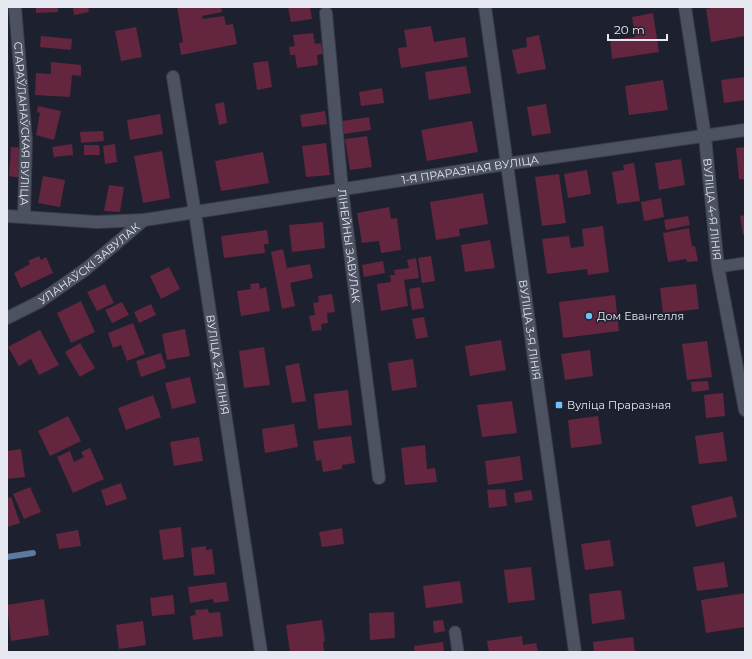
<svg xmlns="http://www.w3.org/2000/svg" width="752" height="659" font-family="Montserrat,sans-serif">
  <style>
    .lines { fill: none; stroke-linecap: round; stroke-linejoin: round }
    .stream { stroke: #5c799e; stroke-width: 6 }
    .building { fill: #64253e }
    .lane-casing { stroke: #393b47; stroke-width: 13 }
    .street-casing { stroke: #393b47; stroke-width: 14 }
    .lane { stroke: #4d5262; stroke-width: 11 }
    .street { stroke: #4d5262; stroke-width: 12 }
    .poi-dot { fill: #6ec2f3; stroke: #1d212f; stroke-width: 1.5 }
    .labels { text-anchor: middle; stroke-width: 3; stroke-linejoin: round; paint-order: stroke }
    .street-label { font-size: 11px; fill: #e5e8f1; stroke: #1d212f }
    .poi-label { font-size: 11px; fill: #e5e8f1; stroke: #1d212f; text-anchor: start }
  </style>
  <rect width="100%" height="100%" fill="#1d212f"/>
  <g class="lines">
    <path class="stream" d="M7,557L33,553"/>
  </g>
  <path class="building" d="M36,7H58V12L36,13Z
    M73,7H88L89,12L74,15Z
    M177,7H221L222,12L202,16L203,19L224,16L226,25L233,24L237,44L181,55L179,43L183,42Z
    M288,7H310L312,19L291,22Z
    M717,7H745V36L711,42L706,9Z
    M653,13L659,52L612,59L610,40L635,37L632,17Z
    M431,26L434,42L465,37L468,57L401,68L398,48L407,47L404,30Z
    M136,27L142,57L121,61L115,31Z
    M313,33L315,44L321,43L323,54L317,55L318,65L297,68L295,55H290L289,47L295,46L293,35Z
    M539,35L546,69L517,74L512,50L527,47L526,38Z
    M41,36L72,39L71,50L40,47Z
    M268,61L272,87L257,90L253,63Z
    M51,62L81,65V76L72,75L70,97L35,95L36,73L51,74Z
    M466,66L471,93L429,100L425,72Z
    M745,77V100L724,103L721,80Z
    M663,80L668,110L629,115L625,86Z
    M382,88L384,103L361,106L359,92Z
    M224,102L227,123L219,125L215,104Z
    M546,104L551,133L532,136L527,107Z
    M38,106L61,111L54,140L36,135L40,113L37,112Z
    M325,111L327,124L302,127L300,115Z
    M160,114L163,134L130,140L127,120Z
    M369,117L371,130L344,134L342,121Z
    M472,121L478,152L427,161L421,130Z
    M103,131L104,141L81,143L80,132Z
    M367,136L372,167L350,170L345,139Z
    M326,143L330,175L306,177L302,146Z
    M72,144L73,155L54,157L52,147Z
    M115,144L117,162L105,164L103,146Z
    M84,145H99L100,155H84Z
    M11,147L23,148L21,178L9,176Z
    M745,147V179H739L736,148Z
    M162,151L170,198L143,203L134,156Z
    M263,152L269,183L221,191L215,161Z
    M681,159L685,185L659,190L655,163Z
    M634,163L640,201L617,204L612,172L624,170L623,165Z
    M587,170L591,194L568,198L564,174Z
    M559,174L566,223L542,226L535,177Z
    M43,176L65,180L60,207L38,203Z
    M109,185L124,187L120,212L104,211Z
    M483,193L488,224L459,229L460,236L436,240L430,202Z
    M661,198L664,217L644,221L641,202Z
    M389,207L391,219L397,218L401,250L381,253L379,241L362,243L357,213Z
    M745,215V235H743L740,216Z
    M688,216L690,225L666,230L664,220Z
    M323,222L325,248L292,252L289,225Z
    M603,226L609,272L588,275L587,269L547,274L542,239L569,236L571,248L584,246L582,229Z
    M689,228L692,246H695L698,261L687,262L686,259L668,262L663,233Z
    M267,230L269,244H264L265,253L224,258L221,236Z
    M490,240L495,268L465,272L461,245Z
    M283,249L287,268L310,264L313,278L290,283L295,306L282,309L271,252Z
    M39,256L41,260L46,257L53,273L21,288L14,273L30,264L28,261Z
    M431,256L435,281L422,283L418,258Z
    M416,258L419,278L404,280L408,306L381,311L377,284L391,282L390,275H395L394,270L409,268L407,260Z
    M383,261L385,273L364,277L362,265Z
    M169,267L180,289L161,299L150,276Z
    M259,283L260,289L266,287L270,311L241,316L237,291L251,289L250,284Z
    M105,284L114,303L97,311L87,292Z
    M696,284L699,309L663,313L660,288Z
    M420,287L424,308L412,310L409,289Z
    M332,294L335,312L327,313L328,323L321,324L322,330L312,331L309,316L315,315L313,303L319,302L318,296Z
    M615,295L619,331L563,338L559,302Z
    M81,301L95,332L71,343L57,313Z
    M122,302L129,315L112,323L105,310Z
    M151,304L156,315L139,323L134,312Z
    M424,317L428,337L416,339L412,319Z
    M133,323L145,354L127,361L121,345L113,348L108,333Z
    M185,329L190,356L167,360L162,334Z
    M40,330L59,365L39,375L31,359L19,366L8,347Z
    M501,340L506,370L470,376L465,346Z
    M707,341L712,377L687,380L682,344Z
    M80,343L95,368L80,377L65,352Z
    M264,347L270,385L244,388L239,351Z
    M590,350L593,376L565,380L561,354Z
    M161,353L166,368L141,377L136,361Z
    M413,359L417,387L392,391L388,363Z
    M299,363L306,401L292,403L285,366Z
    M190,377L196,403L172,409L165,383Z
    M708,381L709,390L692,392L691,382Z
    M348,390L352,425L318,429L314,394Z
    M723,393L725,416L706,418L704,395Z
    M153,395L161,417L126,430L118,408Z
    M512,401L517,433L482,437L477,405Z
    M68,416L81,441L50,456L38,431Z
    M598,416L602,444L571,448L568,420Z
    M294,424L298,447L265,453L262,429Z
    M723,432L727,461L699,464L695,436Z
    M351,436L355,463L342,465V469L323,472L321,460L316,461L313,441Z
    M199,437L203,461L174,466L170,442Z
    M425,445L427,469L435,468L437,482L405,485L401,448Z
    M90,448L104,479L73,493L57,457L70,451L74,462L84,457L81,452Z
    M21,449L25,477L7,479V451Z
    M520,456L523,480L488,485L485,461Z
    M121,483L127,499L106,506L101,490Z
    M30,487L41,512L24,519L13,494Z
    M505,489L507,506L489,508L487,490Z
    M531,490L533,500L515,503L514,493Z
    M732,496L737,517L696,527L691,506Z
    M11,497L20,523L7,527V498Z
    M181,527L184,557L163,560L159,530Z
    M342,528L344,544L322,547L319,532Z
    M78,530L81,546L59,549L56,534Z
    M610,540L614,566L585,570L581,544Z
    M206,546V550L212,549L215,574L194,576L191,548Z
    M724,562L728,587L697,591L693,567Z
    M531,567L535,600L508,603L504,570Z
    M460,581L463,603L426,608L423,586Z
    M226,582L229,601L214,603L213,599L190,603L188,587Z
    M621,590L625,619L592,624L589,594Z
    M745,593V627L706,633L701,600Z
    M173,595L175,614L152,616L150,598Z
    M44,599L49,635L11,641L7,605Z
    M208,609L209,613L220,612L223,636L193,640L190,616L196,615L195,610Z
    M394,612L395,638L370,640L369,613Z
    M322,620L325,642H323L324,651L290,652L286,625Z
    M443,620L445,631L434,633L433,621Z
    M143,621L146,645L119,649L116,625Z
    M522,636L523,645L536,643L538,652H489L487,641Z
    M633,637L635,652H594L593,642Z
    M443,642L444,652H415L414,646Z"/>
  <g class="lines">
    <defs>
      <path id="lane" d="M718,267L745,263
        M455,632L458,652"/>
      <g id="street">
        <path id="s1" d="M15,7L26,140L24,216"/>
        <path id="s2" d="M485,7L575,652"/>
        <path id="s3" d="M685,7L705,137L718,267L745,410"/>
        <path id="s4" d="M326,13L342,190L379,478"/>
        <path id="s5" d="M173,77L195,213L261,652"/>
        <path d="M7,216L97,222L144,220"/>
        <path id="s6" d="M7,318L39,302L86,269L144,220L506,164L745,130"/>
      </g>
    </defs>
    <use href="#lane" class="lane-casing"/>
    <use href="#street" class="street-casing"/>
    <use href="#lane" class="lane"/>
    <use href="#street" class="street"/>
  </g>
  <g class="poi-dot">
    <circle cx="589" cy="316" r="4"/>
    <rect x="555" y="401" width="8" height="8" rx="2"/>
  </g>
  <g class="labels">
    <g class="street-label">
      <text dy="4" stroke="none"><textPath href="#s1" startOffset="117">СТАРАЎЛАНАЎСКАЯ ВУЛІЦА</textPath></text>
      <text dy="4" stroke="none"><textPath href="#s6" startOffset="499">1-Я ПРАРАЗНАЯ ВУЛІЦА</textPath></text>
      <text dy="4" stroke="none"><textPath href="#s3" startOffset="204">ВУЛІЦА 4-Я ЛІНІЯ</textPath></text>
      <text dy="4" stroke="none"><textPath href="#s4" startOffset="234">ЛІНЕЙНЫ ЗАВУЛАК</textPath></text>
      <text dy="4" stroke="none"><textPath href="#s6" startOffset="99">УЛАНАЎСКІ ЗАВУЛАК</textPath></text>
      <text dy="4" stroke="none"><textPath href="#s2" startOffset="326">ВУЛІЦА 3-Я ЛІНІЯ</textPath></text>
      <text dy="4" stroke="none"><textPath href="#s5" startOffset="291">ВУЛІЦА 2-Я ЛІНІЯ</textPath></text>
    </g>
    <g class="poi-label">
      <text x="597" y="320">Дом Евангелля</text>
      <text x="567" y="409">Вуліца Праразная</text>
    </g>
  </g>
  <rect width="752" height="659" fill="none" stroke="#e5e8f1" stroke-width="16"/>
  <path d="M608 34v6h59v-6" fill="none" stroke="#e5e8f1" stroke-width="2"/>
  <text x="614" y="34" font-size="12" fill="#e5e8f1" stroke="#1d212f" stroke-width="3" paint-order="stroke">20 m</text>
</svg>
